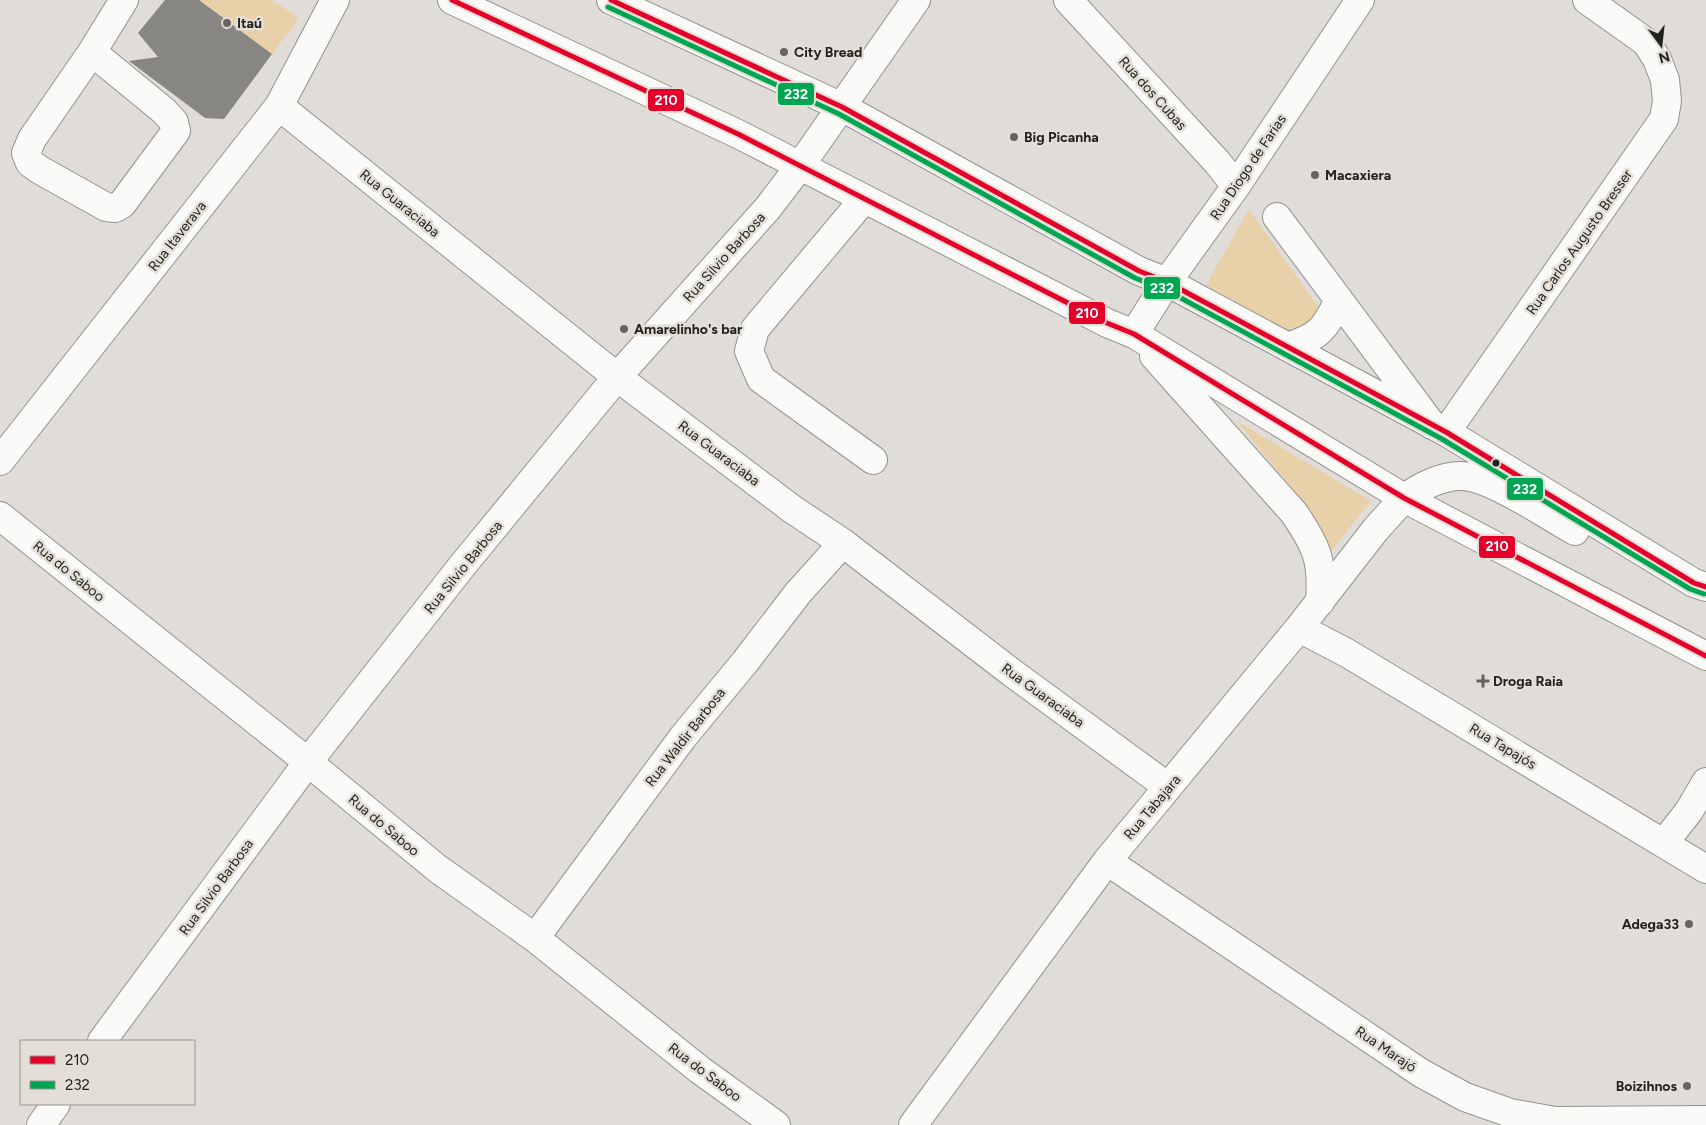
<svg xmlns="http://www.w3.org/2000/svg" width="1706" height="1125" font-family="Figtree,sans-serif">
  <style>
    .green { fill: #e8d0a8 }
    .building { fill: #888683 }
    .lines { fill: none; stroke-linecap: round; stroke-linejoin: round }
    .minor-casing { stroke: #94928f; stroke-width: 30 }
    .major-casing { stroke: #94928f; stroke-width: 30 }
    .minor { stroke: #fafaf9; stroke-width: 28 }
    .major { stroke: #fafaf9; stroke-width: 28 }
    .bus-1-casing { stroke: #e3ded6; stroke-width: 9 }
    .bus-2-casing { stroke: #e3ded6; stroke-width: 9 }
    .bus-1 { stroke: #e4002b; stroke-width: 5 }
    .bus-2 { stroke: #00a651; stroke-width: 5 }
    .poi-dot { fill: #666360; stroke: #e3ded6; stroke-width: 2 }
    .bus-dot { fill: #24221f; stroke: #e3ded6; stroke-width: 2 }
    .labels { text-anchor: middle; stroke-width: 5; stroke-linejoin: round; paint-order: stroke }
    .poi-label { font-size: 14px; font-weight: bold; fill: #24221f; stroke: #e3ded6; text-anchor: start }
    .street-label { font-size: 14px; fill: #24221f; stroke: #e3ded6 }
    .line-badge { stroke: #e3ded6; stroke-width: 2 }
    .badge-label { font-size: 14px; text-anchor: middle; font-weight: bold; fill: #fff }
  </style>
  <rect width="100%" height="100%" fill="#e0ddd9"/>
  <path class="green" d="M199,0H272L299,18L272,54Z
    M1249,209L1319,308L1299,339L1206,285Z
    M1237,421L1371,501L1329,554L1308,508Z"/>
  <path class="building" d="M165,0H199L272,54L224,119L205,118L129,61L158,57L138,33Z"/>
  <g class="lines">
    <defs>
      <path id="minor" d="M1068,0L1217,162L1236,186
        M92,52L164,111L174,122L176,131L122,204L115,208L106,207L40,170L30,163L26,153L32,139L92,52L124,0
        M279,106L617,377L792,509L843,543L1011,672L1168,787
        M864,199L755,329L749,351L761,379L873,460
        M1277,217L1432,425
        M1134,334L1167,282L1236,186L1360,0
        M1288,347C1320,336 1324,330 1339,300
        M1446,432L1664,119L1667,101L1665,80L1657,59L1646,42L1587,0
        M0,461L279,106L335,0
        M0,516L308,762L438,869L535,938L700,1070L776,1125
        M1299,628L1347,653L1706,869
        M1664,843L1689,811L1706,782
        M1107,861L1421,1073L1465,1097L1510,1113L1555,1121L1706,1120
        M535,938L683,737L745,662L798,593L843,543
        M102,1041L308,762L462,566L617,377L767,209L800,166L916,0
        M41,1125L56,1104
        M913,1125L1107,861L1299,628L1376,529L1404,498"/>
      <path id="major" d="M452,0L738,134L1107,323L1134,334L1404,498L1706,656
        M611,0L842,107L1139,271L1167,282L1446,432L1694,583L1706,587
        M1154,356L1294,513C1317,547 1323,560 1320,602
        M1404,498C1421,487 1440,476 1461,476C1490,476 1548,516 1575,531"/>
    </defs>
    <use href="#minor" class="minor-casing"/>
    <use href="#major" class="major-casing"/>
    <use href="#minor" class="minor"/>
    <use href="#major" class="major"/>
    <defs>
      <path id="bus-1" d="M452,0L738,134L1107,323L1134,334L1404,498L1706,656
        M611,0L842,107L1139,271L1167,282L1446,432L1694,583L1706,587"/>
      <path id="bus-2" d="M608,7L839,114L1135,278L1164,289L1442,439L1690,589L1704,594"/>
    </defs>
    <use href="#bus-1" class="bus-1-casing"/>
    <use href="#bus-2" class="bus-2-casing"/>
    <use href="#bus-1" class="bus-1"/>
    <use href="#bus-2" class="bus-2"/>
  </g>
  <g class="poi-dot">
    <circle cx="227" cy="23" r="5"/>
    <circle cx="784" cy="52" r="5"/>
    <circle cx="1014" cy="137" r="5"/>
    <circle cx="1315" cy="175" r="5"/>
    <circle cx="624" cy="329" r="5"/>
    <path d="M1480.5 673.5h5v5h5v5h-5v5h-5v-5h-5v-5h5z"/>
    <circle cx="1689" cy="924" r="5"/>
    <circle cx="1687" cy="1086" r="5"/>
  </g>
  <circle class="bus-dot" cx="1496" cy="463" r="4.5"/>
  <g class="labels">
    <g class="poi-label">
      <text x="237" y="28">Itaú</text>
      <text x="794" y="57">City Bread</text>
      <text x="1024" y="142">Big Picanha</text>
      <text x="1325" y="180">Macaxiera</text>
      <text x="634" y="334">Amarelinho's bar</text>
      <text x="1493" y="686">Droga Raia</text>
      <text x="1679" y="929" text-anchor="end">Adega33</text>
      <text x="1677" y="1091" text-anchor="end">Boizihnos</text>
    </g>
    <g class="street-label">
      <text transform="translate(1153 93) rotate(48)" y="5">Rua dos Cubas</text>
      <text transform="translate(1248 167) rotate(-56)" y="5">Rua Diogo de Farias</text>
      <text transform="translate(400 203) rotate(39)" y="5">Rua Guaraciaba</text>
      <text transform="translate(177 236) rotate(-52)" y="5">Rua Itaverava</text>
      <text transform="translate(1579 242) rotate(-55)" y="5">Rua Carlos Augusto Bresser</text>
      <text transform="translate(724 257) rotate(-48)" y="5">Rua Silvio Barbosa</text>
      <text transform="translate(719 453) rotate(37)" y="5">Rua Guaraciaba</text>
      <text transform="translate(463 567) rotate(-51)" y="5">Rua Silvio Barbosa</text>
      <text transform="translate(69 571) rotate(39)" y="5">Rua do Saboo</text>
      <text transform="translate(1043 695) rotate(36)" y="5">Rua Guaraciaba</text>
      <text transform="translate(685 737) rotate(-52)" y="5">Rua Waldir Barbosa</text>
      <text transform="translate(1503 746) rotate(31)" y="5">Rua Tapajós</text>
      <text transform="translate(1152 807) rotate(-50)" y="5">Rua Tabajara</text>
      <text transform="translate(384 825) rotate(40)" y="5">Rua do Saboo</text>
      <text transform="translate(216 887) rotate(-54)" y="5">Rua Silvio Barbosa</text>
      <text transform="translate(1386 1049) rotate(34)" y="5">Rua Marajó</text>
      <text transform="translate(705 1072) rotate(37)" y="5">Rua do Saboo</text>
    </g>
  </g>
  <g class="line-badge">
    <rect x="777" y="82" width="38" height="24" rx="5" fill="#00a651"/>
    <rect x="647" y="88" width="38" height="24" rx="5" fill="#e4002b"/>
    <rect x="1143" y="276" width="38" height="24" rx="5" fill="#00a651"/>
    <rect x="1068" y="301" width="38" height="24" rx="5" fill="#e4002b"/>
    <rect x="1506" y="477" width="38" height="24" rx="5" fill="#00a651"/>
    <rect x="1478" y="535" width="38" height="24" rx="5" fill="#e4002b"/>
  </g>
  <g class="badge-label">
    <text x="796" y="99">232</text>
    <text x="666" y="105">210</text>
    <text x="1162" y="293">232</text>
    <text x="1087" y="318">210</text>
    <text x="1525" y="494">232</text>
    <text x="1497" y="551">210</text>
  </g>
  <rect x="20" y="1040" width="175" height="65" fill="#e3ded6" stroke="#97938d"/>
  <rect x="30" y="1056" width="25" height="8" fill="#e4002b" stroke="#97938d"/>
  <text x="65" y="1065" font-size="15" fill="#24221f">210</text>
  <rect x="30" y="1081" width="25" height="8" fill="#00a651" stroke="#97938d"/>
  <text x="65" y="1090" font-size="15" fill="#24221f">232</text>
  <g transform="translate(1661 45) rotate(165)" stroke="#e3ded6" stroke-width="4" paint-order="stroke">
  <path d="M0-4L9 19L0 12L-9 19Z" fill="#24221f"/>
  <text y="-8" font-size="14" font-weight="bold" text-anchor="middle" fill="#24221f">N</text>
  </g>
</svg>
